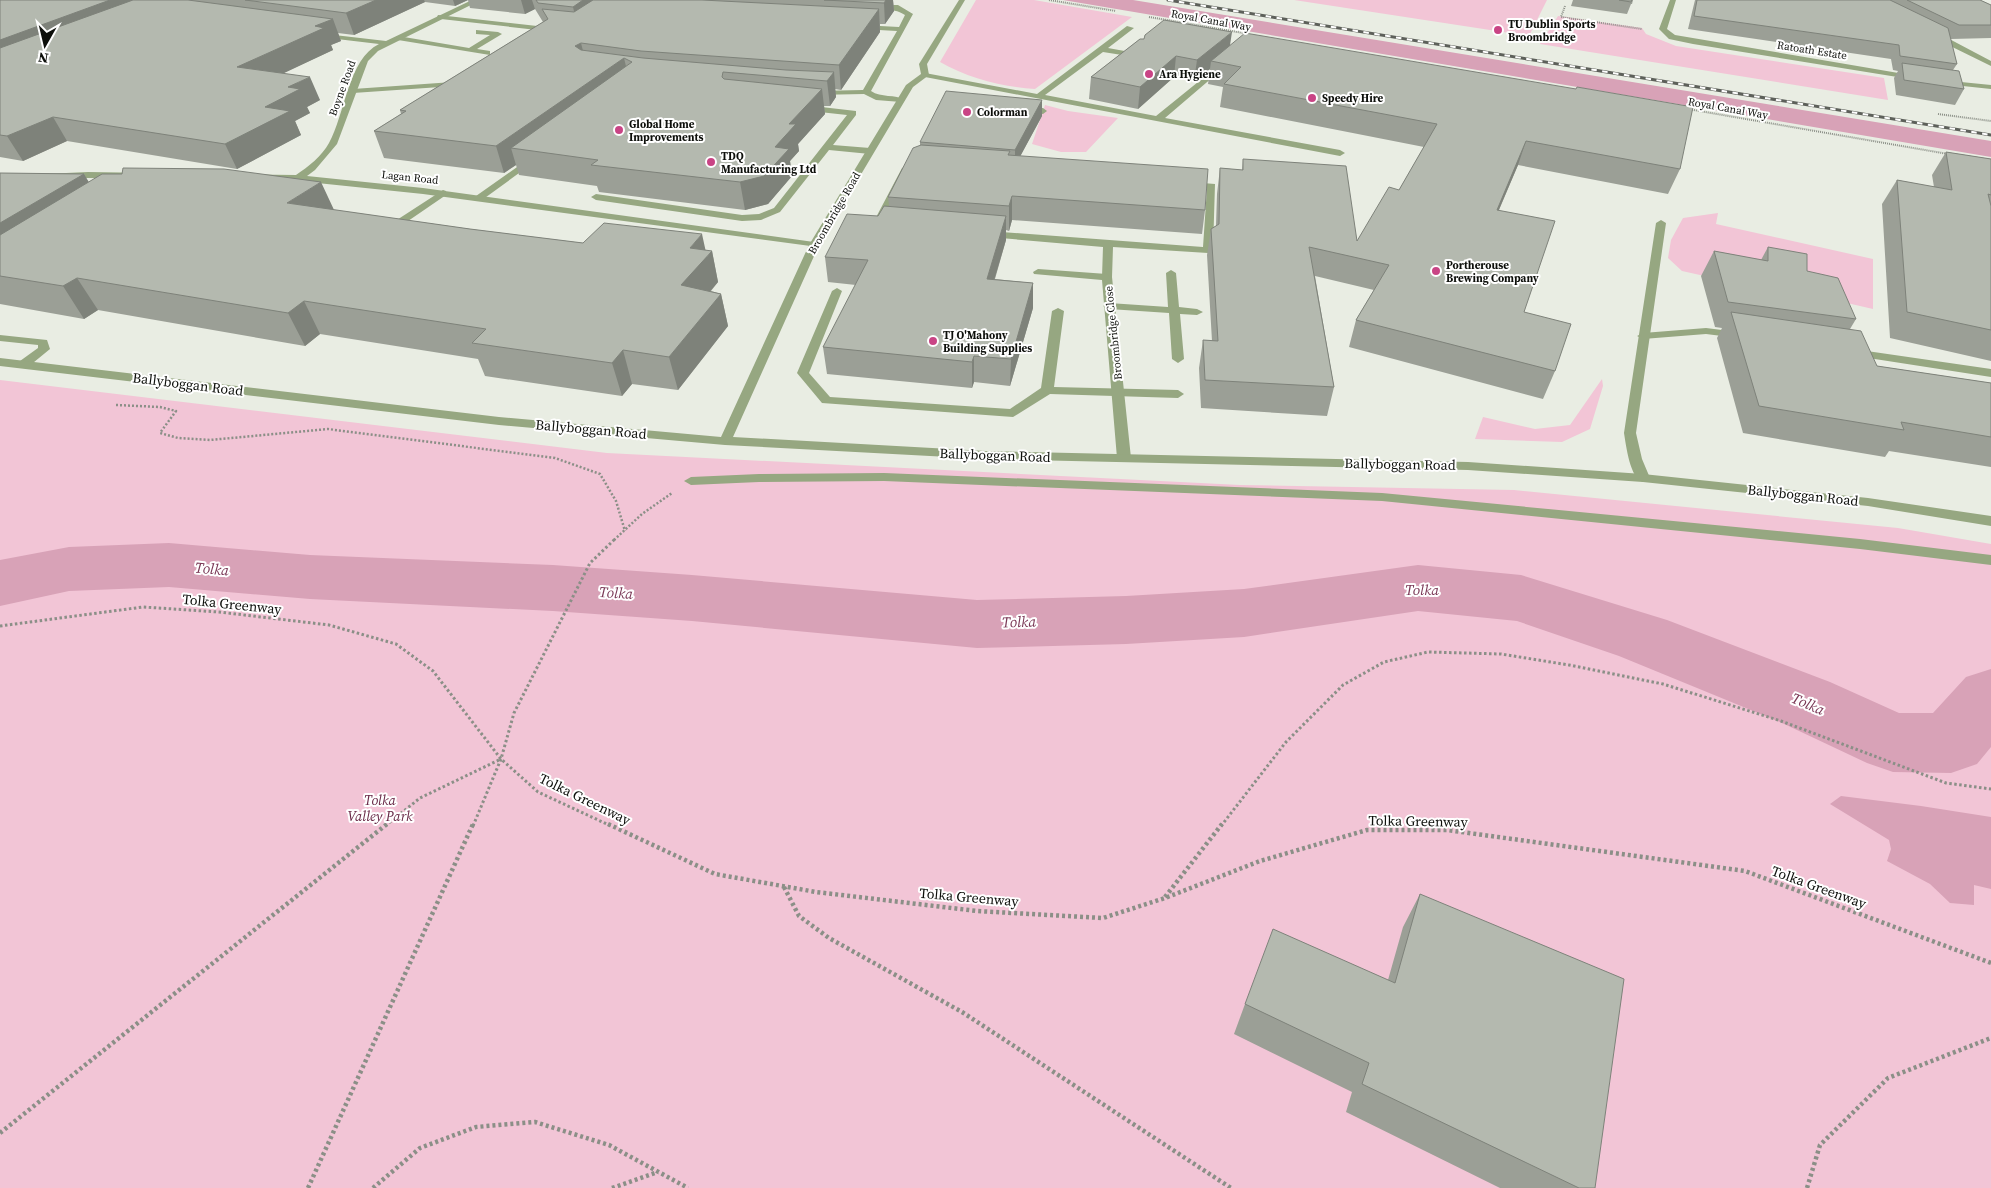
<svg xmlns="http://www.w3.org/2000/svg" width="1991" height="1188" font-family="'Source Serif 4',serif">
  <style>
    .green { fill: #f2c5d6 }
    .water { fill: #d8a2b7 }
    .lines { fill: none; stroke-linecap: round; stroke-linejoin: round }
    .river { fill: #d8a2b7; fill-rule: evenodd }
    .path-far3 { stroke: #8b8f87; stroke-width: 2; stroke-dasharray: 1 1; stroke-linecap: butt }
    .path-far2 { stroke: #8b8f87; stroke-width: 2.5; stroke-dasharray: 2 2; stroke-linecap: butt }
    .path-far1 { stroke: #8b8f87; stroke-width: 3; stroke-dasharray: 2.5 2.5; stroke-linecap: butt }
    .path { stroke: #8b8f87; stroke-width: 4.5; stroke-dasharray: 3 3; stroke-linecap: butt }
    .service { fill: #96a781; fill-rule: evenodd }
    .minor { fill: #96a781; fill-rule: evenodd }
    .tertiary { fill: #96a781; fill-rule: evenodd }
    .rail-casing { stroke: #5d605a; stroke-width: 3 }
    .rail { stroke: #fff; stroke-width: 2; stroke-dasharray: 5.5; stroke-linecap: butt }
    .wall { fill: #9b9f96 }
    .shaded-wall { fill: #7e827a }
    .building { fill: #b4b9af; stroke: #7e827a }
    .poi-dot { fill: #c94485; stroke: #fff; stroke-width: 2 }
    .labels { text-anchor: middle; stroke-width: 4; stroke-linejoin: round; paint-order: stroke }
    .far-street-label { font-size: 11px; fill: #0d0f0b; stroke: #fff }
    .far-poi-label { font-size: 11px; font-weight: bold; fill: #0d0f0b; stroke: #fff; text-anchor: start }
    .street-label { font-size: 14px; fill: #0d0f0b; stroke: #fff }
    .park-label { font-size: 14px; font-style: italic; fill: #682846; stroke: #fff }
    .water-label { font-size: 15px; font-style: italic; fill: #7a3856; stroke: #fff }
  </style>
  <rect width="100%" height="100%" fill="#e9ede3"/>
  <path class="green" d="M976,0H1034L1132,17L1035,89C1002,87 968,78 940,62Z
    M1294,0H1547L1529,36Z
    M1558,16L1642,28L1646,34L1676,46L1884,78L1888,100L1540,44Z
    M1045,105L1068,111L1118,118L1086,152H1061L1032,144Z
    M1718,213L1716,224L1873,259V309L1847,303L1808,272L1804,266L1754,287L1682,271L1668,258L1671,240L1683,218Z
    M1602,379L1603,386L1590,429L1562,442L1475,439L1483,417L1535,429L1570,425Z
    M0,380L607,453L1240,485L1514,490L1898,528L1991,544V1188H0Z"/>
  <path class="water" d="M1063,0H1133L1991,141V157Z
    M1841,796L1921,806L1991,817V889L1974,885V905L1950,903L1930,884L1887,861L1891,849L1889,840L1830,804Z"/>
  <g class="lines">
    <path class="river" d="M169,543L310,555L553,565L692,575L977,600L1126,596L1244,589L1418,565L1521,575L1667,620L1830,682L1899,713H1933L1966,677L1991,669V747L1977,764L1951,773L1893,772L1867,763L1780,722L1619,656L1517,621L1418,611L1244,637L1126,644L977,648L692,621L553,611L310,599L169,587L69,591L0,606V560L69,547Z"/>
    <path class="path-far3" d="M1049,0L1116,11
      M1565,6L1561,17L1642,29
      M1149,17L1249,34
      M1688,109L1948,154
      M1938,114L1991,121"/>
    <path class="path-far2" d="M116,405L160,407L176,411L160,433L178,438L210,440L328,429L555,458L600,474L616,501L625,531
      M614,540L642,514L672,493"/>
    <path class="path-far1" d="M0,626L143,607L219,612L329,625L396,644L433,671L501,759L538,792L611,826
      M385,826L420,798L501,759
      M473,826L501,759L514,713L590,563L615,539
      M1221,826L1286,742L1343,685L1384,662L1428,652L1501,654L1569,665L1663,684L1781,721L1946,783L1991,789"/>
    <path class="path" d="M608,824L715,874L816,892L977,911L1103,918L1165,898L1260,861L1367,830H1447L1745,871L1991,963
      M784,887L799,916L829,938L962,1012L1231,1188
      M1165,897L1222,824
      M0,1133L387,824
      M308,1188L473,824
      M373,1188L420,1148L476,1127L535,1122L609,1145L688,1188
      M612,1188L658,1172
      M1807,1188L1820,1145L1888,1078L1991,1038"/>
    <path class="service" d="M870,5H898L913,14L871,91C881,98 895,94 905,100L901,102L876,100L864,94L814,95L813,93L817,91L863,90L897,31L861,29L857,27L861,25L899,27L905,15C891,6 879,12 868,6Z
      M438,15L555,28L559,30L555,32L441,19L437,17Z
      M1127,26L1134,28L1108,48L1141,54V58L1103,52L1045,95L1156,116L1224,61L1228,63L1227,65L1165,118L1340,150L1345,153L1340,156L925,77L921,75L925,73L1037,94Z
      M476,30L498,32L502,34L477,49L490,51V55L398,40L394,38L398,36L469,48L490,35L476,34Z
      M458,80L462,82L455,86L353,93L349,91L353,89L453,82Z
      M945,99L1043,108L1047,111L1043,114L948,103H945Z
      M804,105L856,111V115L833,145L870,148L874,151L870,154L829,150L780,212L761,220L742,221L596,200L591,197L596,194L742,215L759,214L774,208L847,115L801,110V106Z
      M534,155L537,156V160L482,200H476V196Z
      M921,160L1215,184L1213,250L1208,253L1113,247L1112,277L1107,280L1102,277L1103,247L873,227L872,225L902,168ZM922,166L1207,188L1203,247L883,223L909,172Z
      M156,172L159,173V177L0,278V270Z
      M443,190L446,191V195L392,232L340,226L335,223L340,220L386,227Z
      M1171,270L1176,273L1179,307L1197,309L1203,312L1197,315L1180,314L1184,359L1178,363L1172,359L1169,313L1109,309L1103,306L1109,303L1168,307L1166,273Z
      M837,288L842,291L809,373L830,397L1010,409L1041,388L1052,311L1058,308L1064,311L1054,387L1178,390L1184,394L1178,398L1050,394L1013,417L822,403L797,373L832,291Z
      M1706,328L1738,332L1744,335L1738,338L1706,334L1643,339L1637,336L1643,333Z
      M0,335L47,340L50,349L28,367H20L18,364L20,361L38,348V345L0,341Z
      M1853,349L1991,369V377L1849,355L1847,353Z
      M884,473L1382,493L1860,539L1991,555V565L1860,549L1382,501L884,481L759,482L691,485L684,481L691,477L759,474Z"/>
    <path class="minor" d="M472,0H481L378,51L368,61L337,144L315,170L307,176L423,188L814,242L818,243L819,245L818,247L423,194L298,181L88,178L0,182V176L88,172L296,175C308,167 322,156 329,143C345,115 348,59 379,44L320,37L316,35L317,33L386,41Z
      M1670,0H1676L1667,29L1675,35L1916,76L1920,78L1916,80L1693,44L1669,39L1659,29Z
      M1932,33H1938L1991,61V66L1932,37Z
      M1941,80L1991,85V89L1944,84H1941Z
      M1661,220L1666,223L1636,433L1642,459L1650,478L1643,482C1630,479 1626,445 1624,433L1656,223Z
      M1038,269L1107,274L1112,277L1131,458L1129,461H1119L1117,458L1102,280L1034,274L1033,272Z"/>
    <path class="tertiary" d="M959,0H965L927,64L929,75L913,87L819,245L733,437L986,451L1468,462L1643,474L1868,498L1991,516V526L1868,506L1643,482L1468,470L986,459L725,445L499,425L0,366V358L499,417L721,437L809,245L906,85L921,74L919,64Z"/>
    <defs>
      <path id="rail" d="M1168,0L1991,135"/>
    </defs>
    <use href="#rail" class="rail-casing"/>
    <use href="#rail" class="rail"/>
  </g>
  <path class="wall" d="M0,0H893L894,11L885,24H880V32L841,90L835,89L836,97L830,106H824L825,114L798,144L799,151L790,161L792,176L768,204L745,210L599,192L597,186L519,175L516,165L504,173L384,158L374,131L401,114L400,110L543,22L535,9L525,14L470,8L468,0L455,6L425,2L354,35L338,33L341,41L331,45L333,50L283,73L320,100L307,107L310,113L295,121L301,135L237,169L67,141L23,161L0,157Z
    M1573,0H1633L1632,4H1631L1627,14L1571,6Z
    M1695,0H1980L1991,5V38L1951,39L1950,38L1957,64L1953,70L1964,89L1955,105L1896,95L1894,78L1898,71L1893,70L1891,59L1688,29Z
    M1140,39L1230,45L1680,169L1668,194L1518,165L1499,210L1524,312L1555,371L1543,399L1349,347L1356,320L1374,290L1315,276L1334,387L1327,416L1201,408L1199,368L1203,340L1212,341L1207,255L1211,229L1216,226L1217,194L1220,168L1242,170L1243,159L1357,241L1399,190L1424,147L1220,107L1223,87L1208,84L1210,69L1194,81L1174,77L1138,109L1089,99L1091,77Z
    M1042,100V116L1020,156L1205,210L1202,234L1012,220L1009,231L1006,230V240L995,279L1033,283V308L1010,386L974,382L972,388L827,374L823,347L856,285L828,282L825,257L878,216L889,206L888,197L920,145V142Z
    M1946,152L1991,159V361L1890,338L1882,204L1897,180L1934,187L1932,175Z
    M0,173L84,174L88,182L334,210L470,229L583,243L712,251L718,282L711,291L721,294L728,326L678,390L632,384L622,396L485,376L478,359L320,334L305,346L98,310L84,319L0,304Z
    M1768,247L1807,271L1856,319L1850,329L1877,366L1991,383V467L1889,451L1885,457L1743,433L1717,338L1722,328L1715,327L1701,276L1714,251L1761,260Z
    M1420,894L1595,1188H1500L1346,1112L1352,1092L1234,1034L1245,1004L1388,980L1403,927Z"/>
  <path class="shaded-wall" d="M110,0H133L0,67V40Z
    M376,0H424L425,2L354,35L346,13Z
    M453,0H468L455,6Z
    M521,0H532L535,9L525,14Z
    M583,0H615L578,28L573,7Z
    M886,0H893L894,11L885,24L884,3Z
    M879,9L880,32L841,90L839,65Z
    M333,19L341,41L331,45L333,50L248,90L237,67L315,26Z
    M1232,32L1229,52L1211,61L1210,69L1194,81L1197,60Z
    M581,43L587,67L575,46Z
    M1176,56L1174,77L1138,109L1140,87Z
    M624,58L630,83L511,148L516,165L504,173L496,146Z
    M834,72L836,97L830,106L827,81Z
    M310,77L320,100L307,107L310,113L295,121L301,135L237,169L225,144L265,107L288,87Z
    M822,89L825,114L798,144L799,151L790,161L792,176L768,204L745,210L740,182L775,147L789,124Z
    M1042,100V116L1015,166V150Z
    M53,117L67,141L23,161L7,136Z
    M1526,141L1518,165L1488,235L1497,210Z
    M84,174L102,204L0,268V223Z
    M321,182L335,212L287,203Z
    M1012,196V220L1009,231V206Z
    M1006,216V240L987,304V279Z
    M702,234L707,257L712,251L718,282L688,317L681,285L690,248Z
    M77,278L98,310L84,319L63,286Z
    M1033,283V308L1010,386L1011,359Z
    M721,294L728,326L678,390L669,357Z
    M304,301L320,334L305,346L288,313Z
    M623,350L632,384L622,396L612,363Z
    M974,356V382L972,388V362Z"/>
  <path class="building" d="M0,0H110L0,40Z
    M133,0H188L333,19L315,26L324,28L237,67L310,77L288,87L300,89L265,107L290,111L225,144L53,117L7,136L0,135V48Z
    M245,0H376L346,13Z
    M536,0H583L573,7L538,3Z
    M593,0H702L879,9L839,65L641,51L581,43L575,46L581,50L643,58L786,70L834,72L827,81L723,72L722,77L724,79L822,89L789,124H796L775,147L789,149L764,176L740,182L591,165L598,160L511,148L632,62L624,58L496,146L374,131L406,111L400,110L548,19L542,9L574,12Z
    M824,0H886L884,3Z
    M1619,0H1632L1631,2Z
    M1697,0H1890L1948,28L1957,64L1900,56L1899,45L1694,16Z
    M1907,0H1980L1991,5V25H1959Z
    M1164,20L1232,32L1197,60L1176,56L1140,87L1091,77L1140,39H1144L1145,35Z
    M1245,33L1576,89L1577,87L1693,107L1680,169L1526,141L1497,210L1555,221L1524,312L1571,324L1555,371L1356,320L1389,265L1309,247L1334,387L1205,380L1203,340L1218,341L1211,229L1219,224L1220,168L1243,170V159L1346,166L1357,241L1389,187L1399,190L1437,124L1224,84L1241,67L1211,61Z
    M1902,63L1959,71L1964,89L1904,80Z
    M946,91L1042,100L1015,150L920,142Z
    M921,145L1010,151L1008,155L1208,169L1205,210L1012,196L1009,206L888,197L913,148Z
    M1946,152L1991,159V195L1988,194L1991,206V330L1907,312L1897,180L1952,190Z
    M123,168L224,169L321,182L287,203L470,229L583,243L604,223L702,234L690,248L712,251L681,285L721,294L669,357L623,350L612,363L472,343L486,329L304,301L288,313L77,278L63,286L0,276V235L102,174H122Z
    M0,173L84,174L0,223Z
    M884,206L1006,216L987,279L1033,283L1011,359L974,356L972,362L823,347L868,260L825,257L847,214L878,216Z
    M1768,247L1807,254V271L1838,278L1856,319L1728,302L1714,251L1768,261Z
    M1731,312L1861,331L1877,366L1991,383V437L1901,422L1904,430L1759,406Z
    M1420,894L1624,979L1595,1188H1579L1362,1084L1369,1063L1245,1004L1273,929L1395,983Z"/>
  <g class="poi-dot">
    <circle cx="1498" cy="30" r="5"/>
    <circle cx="1149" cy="74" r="5"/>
    <circle cx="1312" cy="98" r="5"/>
    <circle cx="967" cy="112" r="5"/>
    <circle cx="619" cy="130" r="5"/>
    <circle cx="711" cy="162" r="5"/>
    <circle cx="1436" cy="271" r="5"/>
    <circle cx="933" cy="341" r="5"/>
  </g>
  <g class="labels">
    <g class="far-street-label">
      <text transform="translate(1211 20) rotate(10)" y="4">Royal Canal Way</text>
      <text transform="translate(1812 50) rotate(9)" y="4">Ratoath Estate</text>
      <text transform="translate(342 88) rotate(-70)" y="4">Boyne Road</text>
      <text transform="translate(1728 108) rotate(10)" y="4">Royal Canal Way</text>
      <text transform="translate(410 177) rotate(6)" y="4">Lagan Road</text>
      <text transform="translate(834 213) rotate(-60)" y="4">Broombridge Road</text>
      <text transform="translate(1113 333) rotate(-96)" y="4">Broombridge Close</text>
    </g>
    <g class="far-poi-label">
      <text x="1508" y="28">TU Dublin Sports<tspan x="1508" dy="13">Broombridge</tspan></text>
      <text x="1159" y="78">Ara Hygiene</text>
      <text x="1322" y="102">Speedy Hire</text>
      <text x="977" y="116">Colorman</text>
      <text x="629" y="128">Global Home<tspan x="629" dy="13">Improvements</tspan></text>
      <text x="721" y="160">TDQ<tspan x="721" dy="13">Manufacturing Ltd</tspan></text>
      <text x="1446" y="269">Portherouse<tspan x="1446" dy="13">Brewing Company</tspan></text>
      <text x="943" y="339">TJ O'Mahony<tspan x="943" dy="13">Building Supplies</tspan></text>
    </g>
    <g class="street-label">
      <text transform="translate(188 384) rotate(7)" y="5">Ballyboggan Road</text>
      <text transform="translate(591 429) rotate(5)" y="5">Ballyboggan Road</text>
      <text transform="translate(995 455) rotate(2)" y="5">Ballyboggan Road</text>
      <text transform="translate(1400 464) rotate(1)" y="5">Ballyboggan Road</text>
      <text transform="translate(1803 495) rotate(6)" y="5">Ballyboggan Road</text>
      <text transform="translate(232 604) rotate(6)" y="5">Tolka Greenway</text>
      <text transform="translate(585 799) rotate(26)" y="5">Tolka Greenway</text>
      <text transform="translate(1418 821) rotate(1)" y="5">Tolka Greenway</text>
      <text transform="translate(1819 887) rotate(20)" y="5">Tolka Greenway</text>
      <text transform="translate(969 897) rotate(5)" y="5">Tolka Greenway</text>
    </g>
    <g class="park-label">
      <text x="380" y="805">Tolka<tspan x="380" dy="16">Valley Park</tspan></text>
    </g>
    <g class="water-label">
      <text transform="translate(212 569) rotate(5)" y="5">Tolka</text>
      <text x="1422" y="595">Tolka</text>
      <text transform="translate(616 593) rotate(3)" y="5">Tolka</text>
      <text transform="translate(1019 622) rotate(-2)" y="5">Tolka</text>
      <text transform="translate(1808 704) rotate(23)" y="5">Tolka</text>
    </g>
  </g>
  <g transform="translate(45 45) rotate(188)" stroke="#ffffff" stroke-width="4" paint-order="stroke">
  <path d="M0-4L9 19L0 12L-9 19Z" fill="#0d0f0b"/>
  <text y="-8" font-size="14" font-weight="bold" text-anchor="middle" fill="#0d0f0b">N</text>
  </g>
</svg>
